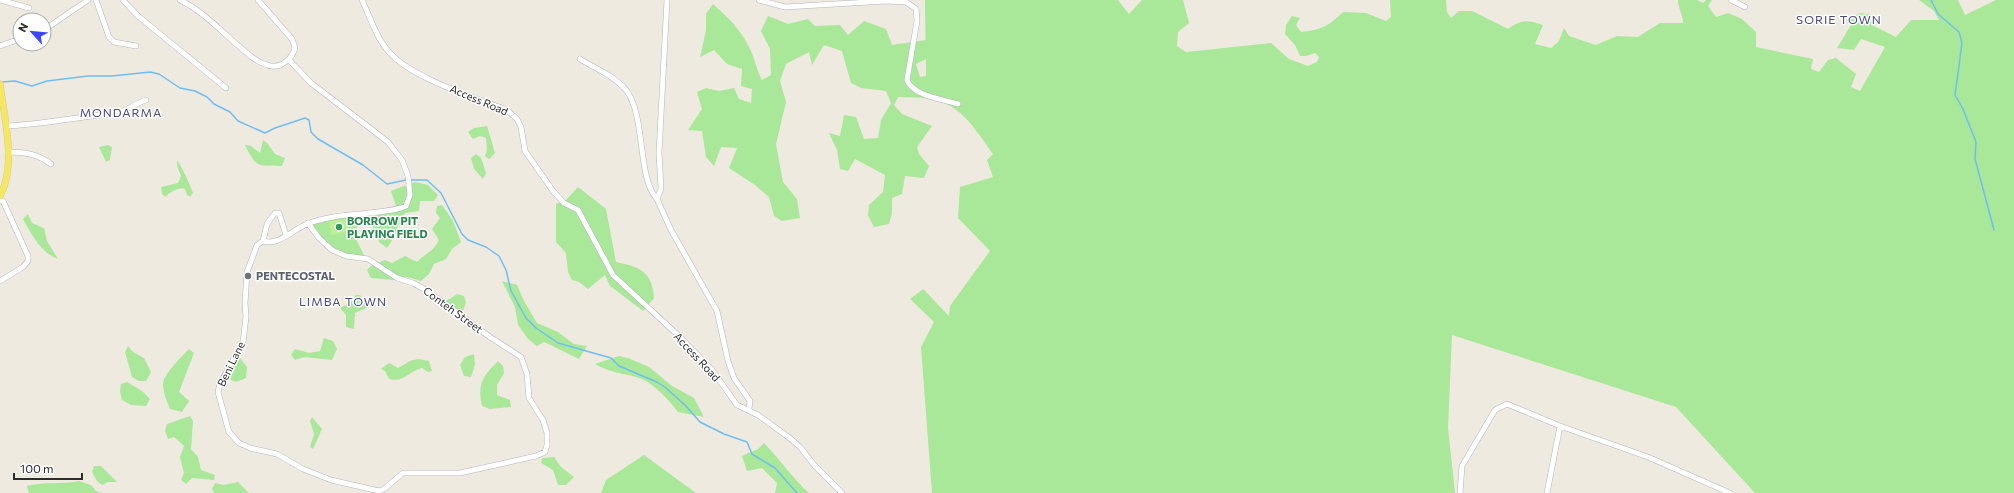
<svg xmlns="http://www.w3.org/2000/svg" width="2014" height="493" font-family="Commissioner,sans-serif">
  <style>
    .green { fill: #a9e799 }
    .pitch { fill: #bcef95 }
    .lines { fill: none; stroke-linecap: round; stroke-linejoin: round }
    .stream { stroke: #6ebef4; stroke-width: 1.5 }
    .minor-casing { stroke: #b3b3c1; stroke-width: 6 }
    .major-casing { stroke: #c8c8c8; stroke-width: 7 }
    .minor { stroke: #fff; stroke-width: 5 }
    .major { stroke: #f7e85b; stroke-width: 6 }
    .leisure-dot { fill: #2e9e5b; stroke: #fff; stroke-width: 1.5 }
    .worship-dot { fill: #6b7280; stroke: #fff; stroke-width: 1.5 }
    .labels { text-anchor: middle; stroke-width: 3; stroke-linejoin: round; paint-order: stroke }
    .street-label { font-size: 11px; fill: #2d2d2d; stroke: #fff }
    .leisure-label { font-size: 11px; font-weight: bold; fill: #27864d; stroke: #fff; text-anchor: start }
    .worship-label { font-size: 11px; font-weight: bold; fill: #5b616d; stroke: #fff; text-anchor: start }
    .neighbourhood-label { font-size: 12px; letter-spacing: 1px; fill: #4a4c80; stroke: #fff }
  </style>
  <rect width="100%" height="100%" fill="#efeadf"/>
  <path class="green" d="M925,0H1118L1129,14L1142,0H1183L1189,23L1178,32L1177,46L1186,52L1271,43L1289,59L1308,66L1317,62L1319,57L1315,53L1306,56H1300L1295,45L1285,34L1286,25L1292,16L1300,18L1296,25L1301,32C1321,30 1329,26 1343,12L1366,13L1386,21L1391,17L1390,0H1446L1447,12L1451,18L1459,11H1472L1508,29C1522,19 1528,20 1543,25L1535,44L1551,48L1559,41L1564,28L1569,36L1596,45L1617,36L1638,37L1660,23H1683C1683,14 1678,9 1678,0H1697L1703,3L1706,0H1712L1708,6L1716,17L1728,13L1742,19L1756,32V47L1813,59L1811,69L1819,72L1828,60L1836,58L1856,74L1851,87L1860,91L1885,47L1861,39L1854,50L1837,48L1851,25L1846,20L1860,13L1874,15V26L1896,37L1911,20H1939L1934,11L1919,0H1958L1965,15L1996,0H2014V493H1755L1676,407L1452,335L1448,428L1455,493H932L921,347L934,322L910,299L923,289L949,316L950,306L990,251L958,218L960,187L993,177L987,160L993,154C979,135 966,112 944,103C930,96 913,98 898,97L894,105L902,114L932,126L917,147L919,154L929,166L924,178L905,176L902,194L892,198V213L889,224L874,227L868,215L869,205L883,192L885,175L855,159L848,171L840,169L837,150L829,133L840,136L844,115L856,117L864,139L878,138L881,120L891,103L886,91L861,88L851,83L842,51L824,45L812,65L809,52L786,64L780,81L786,102L776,144L783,182L797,199L800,218L782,221L774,216L769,197L755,185L729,168L737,148L721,147L714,166L706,157L702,131L688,130L702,109L697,92L706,88L719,91L734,88L739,99L751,103L752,89L741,86L742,69L727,64L714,50L700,57L706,30V14L713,4C728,17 743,32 751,51C755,60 757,71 762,80L771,75L770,49L761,31L768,16L788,24L808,19L815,26L840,25L848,35L864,21L886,29L892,45L926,40V59L916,64L920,77L926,76Z
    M487,126L495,153L489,159L485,156L487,150L486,138L480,136L473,139L468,132L474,128Z
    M263,140L267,143L275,154L285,158L282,166C257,165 257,169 245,145L251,146L260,153Z
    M108,145L112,147L110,160L106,162L99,147Z
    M476,154L481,158L486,173L483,179L474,169L471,158Z
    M177,160C184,171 188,180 193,193L190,197L187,195L185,189C177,187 171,192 165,197L162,194L161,187L178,183L181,176L177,166Z
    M415,182L428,185L438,195L434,201H420L419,211L405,213C397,224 396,237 387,248L379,242L375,230L361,213L397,209L391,191Z
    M578,187L606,209L616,262C640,267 652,271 654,298L643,311L610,286L605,275L588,289L579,282L572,280L568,272L566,253L556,242V204L566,200Z
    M442,205L453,221L461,242L452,249L446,259L434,264L429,274L421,281L407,277L394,280L371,278L367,270L371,266L385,260L392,263L405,256L417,262C427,252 432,253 439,240L432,229L440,218L436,213L437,206Z
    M28,214L32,223L44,228L47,241L58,259C40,252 32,235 23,219Z
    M356,214L358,219L356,239L364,255L362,258L332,250L308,223Z
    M502,281L517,285L524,301L537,323L558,332L574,344L587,346L579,359L544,342L537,346L528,339L518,325L515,307Z
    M457,294L464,296L466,302L462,314L442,301L450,299Z
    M356,295H360L369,307L355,313L354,329L346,327V315L340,308L350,303Z
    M324,338L333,341L337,349L332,360L304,357L295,360L291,355L295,349L309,353L320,351Z
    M128,346L133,352L144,358L151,372L146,381H139L132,377L125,352Z
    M189,349L194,353L179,392L189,401L182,412L170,409C167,401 163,393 163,384C163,375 182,356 189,349Z
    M236,353L247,367L246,378L236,382L224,377Z
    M474,354L475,365L471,377L464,376L460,365L465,357Z
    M619,356L628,358L649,367L672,386L694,398L704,417L678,412C668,399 652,381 636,377C621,373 608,372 595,364Z
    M418,359L429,361L432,371L428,372L422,368C409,371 404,383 389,379L385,371L381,369L389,363L398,368L410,361Z
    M498,361L503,366L504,373L497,385V395L510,400L511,407L490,409L482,406C477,384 483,376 498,361Z
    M127,382L142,391L150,399L146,406L131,405L122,400L120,391L121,384Z
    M190,416L193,421L191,449L198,457L201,470L215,475L214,480L192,478L186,484L181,480L184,473L180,457L184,446L174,437L168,439L165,431L167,424Z
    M312,417L322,429L313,449L310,447L314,434L310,421Z
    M764,443C780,459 792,478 809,493H775L777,483L762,468L747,471L742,456L758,449Z
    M644,455L696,493H601L606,480Z
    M554,457L561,467L574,477L566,485H558L553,470L541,463L542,458Z
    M94,466H101L117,482H108L102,485L97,481L92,472Z
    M79,481L91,485L96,491L101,493H29L27,486C45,481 61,485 79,481Z
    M238,482L249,493H214L212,489L215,483L224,485Z"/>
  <path class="pitch" d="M347,219L349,232L331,235L329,221Z"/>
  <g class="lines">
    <path class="stream" d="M1931,0L1938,14L1959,32L1962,43L1955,95L1963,109L1976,142L1975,159L1994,230
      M1,82L15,81L32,86L47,81L88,76H112L150,72L159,74L180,88L195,91L207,97L214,104L230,112L238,121L265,133L275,128L305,118L309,120L311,132L318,139L363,165L387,184L406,180
      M410,180H427L441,193L462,234L468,240L486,247L499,256L506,270L511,291L526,318L536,328L558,343L611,358L619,366L657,382L666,388L686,406L700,422L724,434L747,442L752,454L775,468L797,493"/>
    <defs>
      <path id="minor" d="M0,0L29,8
        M96,0L109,37L114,42L136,46
        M123,0L138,16L226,88
        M180,0C203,11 222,32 241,48C249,55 257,62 267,65C280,70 292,59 295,48L292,39L258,0
        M362,0C370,17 376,37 389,52C410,77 475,98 507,110L517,119L521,127L525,151L553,191L564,203L578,210L613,275L680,337L712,370L737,405L758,415L791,439L800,447L815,466L842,493
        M667,0L659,153L661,189L657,199L671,230L717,311L728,361L734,378L750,401L749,409
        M759,0L785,7L886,1L906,2L916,9L917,21L907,80C913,96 942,99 958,104
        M1731,0L1745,7
        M44,30L88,0
        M0,46L20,39
        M580,59C594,68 615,76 626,90C646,115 637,178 657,199
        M289,60L311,83L388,142L402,160L408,176L410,195L406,206L401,208C370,216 337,212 307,224C292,230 279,246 263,241L257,245L247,272L245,303L246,317L243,342L220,384L218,392L229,432L239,443L250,448L277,454L303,469L331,480L379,491L384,489L403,473H460L536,456L545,452L547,445V433L543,420L529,398L527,374L521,357L490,337L426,290L413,283L397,278L368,259L346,256L332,250L319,238L308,223
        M6,126C34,125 62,120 91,116C100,114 110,116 118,113C128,110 136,103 146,100
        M8,152C24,152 38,154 51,164
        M0,201H3L28,256V261L23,267L0,281
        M263,241L267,224L275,213H279L286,235
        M1460,493L1462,466L1495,410L1507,404L1560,426L1648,457L1730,493
        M1547,493L1560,426"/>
      <path id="major" d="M0,84C4,116 17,166 0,196"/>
    </defs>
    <use href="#minor" class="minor-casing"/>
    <use href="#major" class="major-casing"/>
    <use href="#minor" class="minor"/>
    <use href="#major" class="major"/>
  </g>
  <circle class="leisure-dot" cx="339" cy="227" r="4"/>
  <circle class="worship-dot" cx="248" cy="276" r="4"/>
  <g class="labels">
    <g class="street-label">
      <text transform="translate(479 100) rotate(23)" y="4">Access Road</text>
      <text transform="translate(453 310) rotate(36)" y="4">Conteh Street</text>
      <text transform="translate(697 357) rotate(47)" y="4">Access Road</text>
      <text transform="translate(231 364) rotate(-64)" y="4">Beni Lane</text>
    </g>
    <g class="leisure-label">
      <text x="347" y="225">BORROW PIT<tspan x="347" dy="13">PLAYING FIELD</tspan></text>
    </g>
    <g class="worship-label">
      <text x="256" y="280">PENTECOSTAL</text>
    </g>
    <g class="neighbourhood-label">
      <text x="1839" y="24">SORIE TOWN</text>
      <text x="121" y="117">MONDARMA</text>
      <text x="343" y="306">LIMBA TOWN</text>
    </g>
  </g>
  <g transform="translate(32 32) rotate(297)"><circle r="19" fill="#ffffff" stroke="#ababab"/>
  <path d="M0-3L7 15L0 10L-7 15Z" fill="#3c45ff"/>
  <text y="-6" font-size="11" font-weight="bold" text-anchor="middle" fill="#2d2d2d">N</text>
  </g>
  <path d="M14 473v6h68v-6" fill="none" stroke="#2d2d2d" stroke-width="2"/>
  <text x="20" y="473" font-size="12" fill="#2d2d2d" stroke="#ffffff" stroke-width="3" paint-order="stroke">100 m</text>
</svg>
